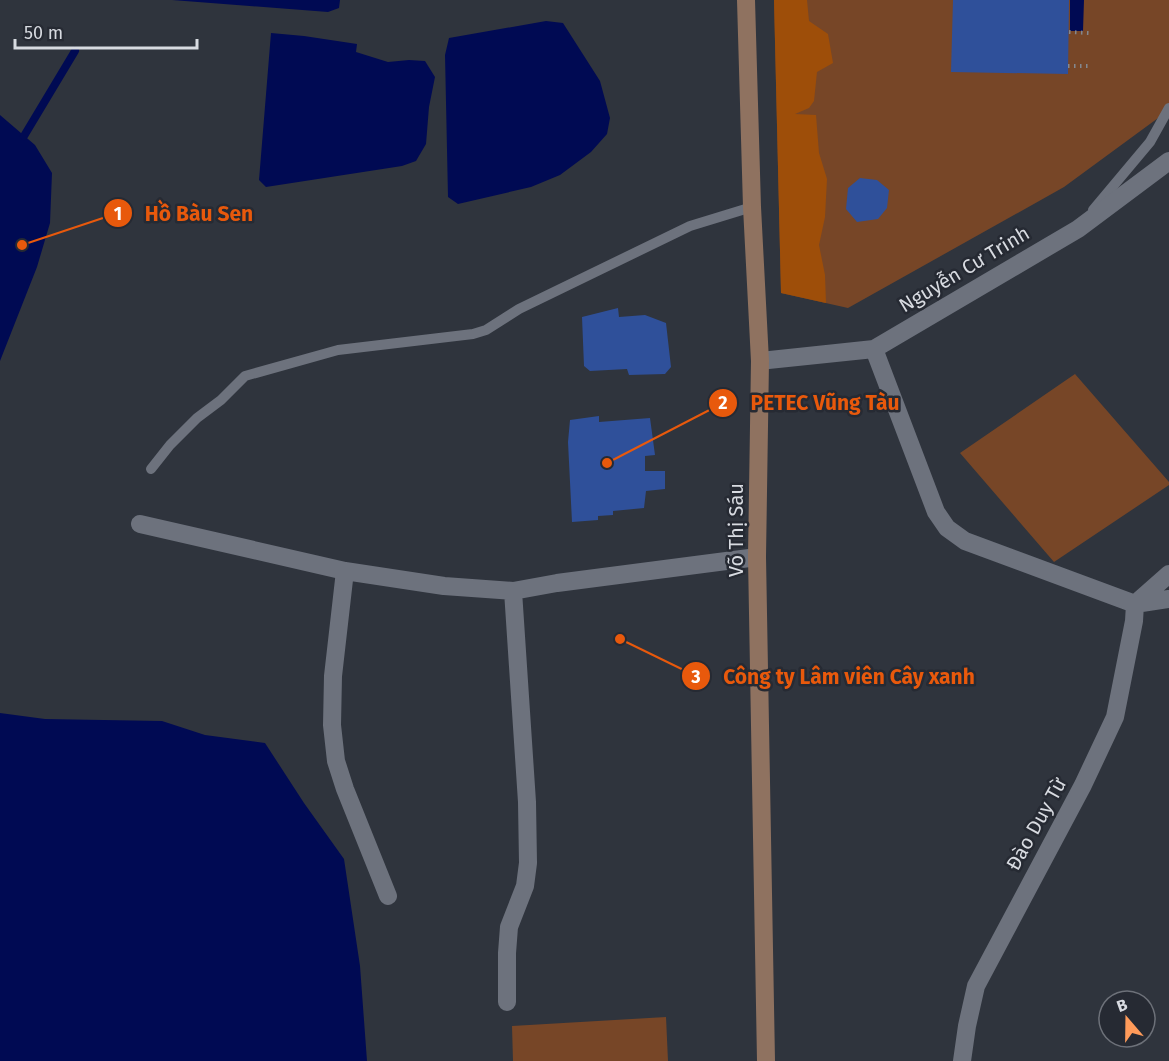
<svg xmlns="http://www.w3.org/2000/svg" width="1169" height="1061" font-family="'Fira Sans',sans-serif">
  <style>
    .green { fill: #774627 }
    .forest { fill: #9e4e09 }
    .water { fill: #000a53 }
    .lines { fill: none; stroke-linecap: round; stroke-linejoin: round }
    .stream { stroke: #000a53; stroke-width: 8 }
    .building { fill: #2f509a }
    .path { stroke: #84888f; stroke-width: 4; stroke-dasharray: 1.5 4.5; stroke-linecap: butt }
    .service { stroke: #6d727d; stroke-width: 10 }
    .minor { stroke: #6d727d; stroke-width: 18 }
    .secondary { stroke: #8f7260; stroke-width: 18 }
    .labels { text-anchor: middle; stroke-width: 5; stroke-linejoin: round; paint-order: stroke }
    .street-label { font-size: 20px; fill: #d8dbe1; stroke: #262a33 }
    .leader { fill: none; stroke: #e8590c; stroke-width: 2 }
    .callout-dot { fill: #e8590c; stroke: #262a33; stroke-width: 2 }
    .mark-label { font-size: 18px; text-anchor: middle; font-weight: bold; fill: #fff }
    .callout-label { font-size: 21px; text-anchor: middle; font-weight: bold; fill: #e8590c; stroke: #262a33; stroke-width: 5; stroke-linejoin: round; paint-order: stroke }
  </style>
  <rect width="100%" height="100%" fill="#2f343d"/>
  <path class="green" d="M774,0H1169V110L1064,187L848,308L781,293Z
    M1075,374L1169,482V485L1054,562L960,453Z
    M666,1017L668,1061H513L512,1026Z"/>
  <path class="forest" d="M774,0H807L809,21L828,34L833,63L817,72L814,101L809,108L795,114L816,115L819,153L827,179L825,217L819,245L825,275L826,303L781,293Z"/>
  <path class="water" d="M172,0H340L339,8L328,12Z
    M1070,0H1084L1083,31H1070Z
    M546,21L563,23L600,81L610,118L607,134L591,152L560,175L531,187L458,204L448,197L445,55L449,38Z
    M271,33L304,36L357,44L356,52L388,62L409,60L425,61L435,77L429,107L426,144L416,161L402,166L266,187L259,180Z
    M0,115L35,145L52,173L50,223L37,267L0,361Z
    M0,713L45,719L162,721L205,735L265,743L304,803L344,859L360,966L367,1061H0Z"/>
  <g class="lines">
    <path class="stream" d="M24,136L75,51"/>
  </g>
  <path class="building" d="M953,0H1069L1068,74L951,72Z
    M860,178L877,180L889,190L887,208L878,219L857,222L846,209L848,188Z
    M618,308L619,317L645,315L666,323L671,367L665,374L629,375L627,369L590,371L584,366L582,317Z
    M599,416V422L650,418L655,455L645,456V471H665V489L646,491L644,508L613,511V515L598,516V520L572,522L568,442L570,420Z"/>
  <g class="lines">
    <path class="path" d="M1069,32L1089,33
      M1068,66H1092"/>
    <path class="service" d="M1093,210L1150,142L1169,108
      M151,469L170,445L197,418L221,400L245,376L338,350L473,334L486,330L519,309L690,226L752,207"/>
    <path class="minor" d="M874,349L936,512L947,528L965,541L1135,604L1169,599
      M760,361L874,349L1078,229L1169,161
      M140,524L345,571L444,586L513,591L557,583L757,557
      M345,571L333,676L332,725L336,761L345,789L388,896
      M507,1002V953L509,927L525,886L528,863L527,802L513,591
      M962,1061L967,1026L976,986L1083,785L1115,717L1134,621L1135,604L1169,574"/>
    <path class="secondary" d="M746,0L752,207L760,361L757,557L766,1061"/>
  </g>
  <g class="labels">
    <g class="street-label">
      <text transform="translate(964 269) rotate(-31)" y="7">Nguyễn Cư Trinh</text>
      <text transform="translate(736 530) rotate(-90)" y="7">Võ Thị Sáu</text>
      <text transform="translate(1036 824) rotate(-61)" y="7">Đào Duy Từ</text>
    </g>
  </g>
  <path class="leader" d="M22 245L118 213M607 463L723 403M620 639L696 676"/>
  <g class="callout-dot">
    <circle cx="22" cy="245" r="6"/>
    <circle cx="607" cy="463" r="6"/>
    <circle cx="620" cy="639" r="6"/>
    <circle cx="118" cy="213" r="15"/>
    <circle cx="723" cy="403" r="15"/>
    <circle cx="696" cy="676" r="15"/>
  </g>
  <g class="mark-label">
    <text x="118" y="220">1</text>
    <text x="723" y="409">2</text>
    <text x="696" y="683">3</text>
  </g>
  <g class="callout-label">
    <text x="199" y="221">Hồ Bàu Sen</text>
    <text x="825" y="410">PETEC Vũng Tàu</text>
    <text x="849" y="684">Công ty Lâm viên Cây xanh</text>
  </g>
  <g transform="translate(1127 1019) rotate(340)"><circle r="28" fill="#262a33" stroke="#6d7179" stroke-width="1.5"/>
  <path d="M0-4.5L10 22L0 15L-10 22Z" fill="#ff9b5a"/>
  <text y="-9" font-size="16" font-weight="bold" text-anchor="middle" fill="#d8dbe1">B</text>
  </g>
  <path d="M15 39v9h182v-9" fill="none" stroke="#d8dbe1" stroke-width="3"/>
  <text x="24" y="39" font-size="18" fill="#d8dbe1" stroke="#262a33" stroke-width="4.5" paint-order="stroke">50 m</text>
</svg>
